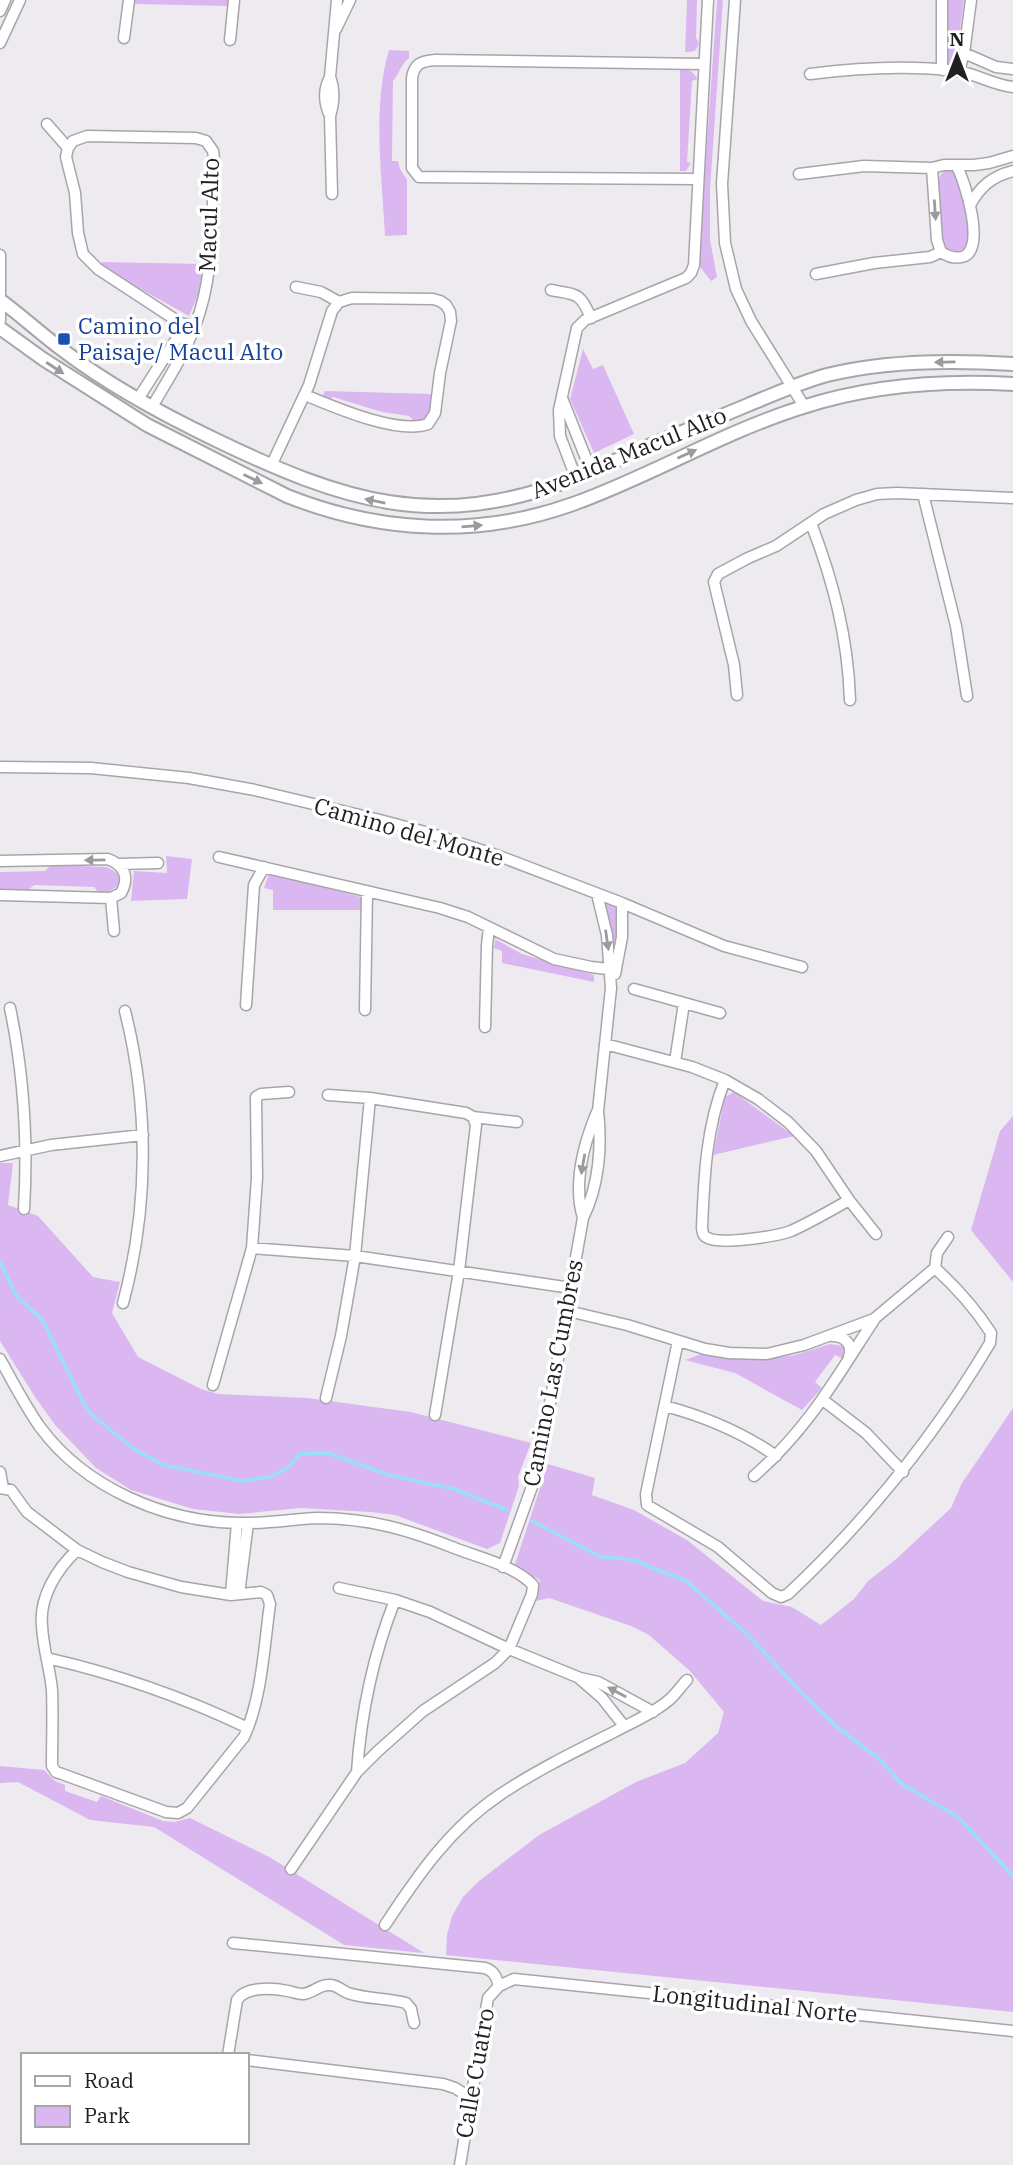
<svg xmlns="http://www.w3.org/2000/svg" width="1013" height="2165" font-family="'IBM Plex Serif',serif">
  <style>
    .green { fill: #dbb7f2 }
    .lines { fill: none; stroke-linecap: round; stroke-linejoin: round }
    .stream { stroke: #99e0f6; stroke-width: 3.5 }
    .minor-casing { stroke: #a8a5aa; stroke-width: 13 }
    .tertiary-casing { stroke: #a8a5aa; stroke-width: 16 }
    .minor { stroke: #fff; stroke-width: 10 }
    .tertiary { stroke: #fff; stroke-width: 12 }
    .oneway { fill: #9c9b9c }
    .transit-dot { fill: #1a4fb4; stroke: #fff; stroke-width: 2.5 }
    .labels { text-anchor: middle; stroke-width: 7; stroke-linejoin: round; paint-order: stroke }
    .street-label { font-size: 23px; fill: #222122; stroke: #fff }
    .transit-label { font-size: 23px; fill: #164399; stroke: #fff; text-anchor: start }
  </style>
  <rect width="100%" height="100%" fill="#eeebf0"/>
  <path class="green" d="M134,0H230L229,6L134,4Z
    M687,0H697L696,38L699,43C697,51 694,52 685,52Z
    M717,0H723L710,189V240L717,277L711,281L700,267L702,214Z
    M947,0H964L955,65H947Z
    M389,50L409,51V58C401,64 400,73 393,81L392,161H398L400,169L407,180V235L385,236C382,177 372,106 389,50Z
    M680,68L691,71L698,79L692,81L687,162L691,163L686,171H680Z
    M948,169L956,172C963,196 972,224 967,249L958,253L945,248L941,239L938,180L941,174Z
    M102,262L204,264L198,295L189,316L101,267Z
    M583,349L593,369L603,365L634,434L594,453L570,399Z
    M325,391L432,394L430,414L426,419L414,421L409,416L382,412L333,397L330,399L322,397Z
    M166,856L192,859L187,899L131,901L134,871L167,873Z
    M51,865L107,867L122,876L120,885L108,892L99,893L94,887L34,885L28,890L0,889V872L45,871Z
    M269,873L361,897V910H273V890L264,888Z
    M605,903L619,907L621,930L614,966L610,965L613,938Z
    M495,939L522,954L594,975V982L502,963V951L494,948Z
    M734,1092L794,1136L713,1155L725,1097Z
    M1013,1116V1282L971,1230L1000,1131Z
    M0,1163H13L8,1205L38,1216L93,1277L120,1282L112,1313L138,1357L201,1389L218,1394L307,1398L411,1412L531,1443L518,1477L519,1486L500,1543L487,1549L395,1515L370,1512L301,1508L240,1514L193,1509L131,1490L96,1468L56,1426L35,1397L0,1341Z
    M830,1344L844,1346L843,1359L835,1355L815,1382L822,1388L802,1410L735,1373L685,1360L701,1354L739,1359L776,1358L795,1355Z
    M1013,1408V2012L446,1955L447,1935L452,1916L463,1897L479,1881L539,1835L636,1782L685,1763L718,1733L724,1712L690,1671L649,1635L631,1626L549,1598L536,1601L540,1580L514,1567L548,1464L595,1478L592,1495L634,1510L687,1540L763,1601L792,1607L821,1625L854,1599L868,1581L895,1560L951,1508L962,1483Z
    M0,1766L44,1770L55,1781L65,1785V1791L97,1802L101,1796L163,1821L174,1822L190,1818L271,1858L424,1953L344,1945L154,1827L90,1820L18,1782L0,1783Z"/>
  <g class="lines">
    <path class="stream" d="M0,1262L16,1295L43,1321L83,1402L91,1414L135,1450L164,1465L243,1481L273,1476L290,1466L299,1454L328,1453L389,1475L454,1489L507,1510
      M532,1521L601,1557L630,1559L686,1581L748,1635L798,1689L836,1726L878,1758L902,1784L958,1817L1013,1876"/>
    <defs>
      <path id="minor" d="M735,0L722,184L725,243L736,289L751,321L804,406
        M942,0V70
        M0,11L5,0
        M336,29L350,0
        M124,38L129,0
        M230,40L234,0
        M0,43L20,0
        M964,53L996,67L1013,69
        M959,71L964,53L971,0
        M810,74C858,68 907,65 956,71C975,73 993,85 1013,87
        M330,77C323,90 324,103 330,116L332,194
        M330,116C334,103 335,90 330,77L337,0
        M47,124L68,148
        M932,168L937,240L941,252
        M799,174L864,166L932,168L944,165H974L989,163L1013,156
        M697,179L419,177L412,168V78C414,64 421,61 435,60L703,64
        M970,205C980,187 992,176 1013,171
        M941,252C947,256 954,259 962,257C987,251 965,180 956,165
        M0,255V321
        M816,274L874,263L930,257L941,252
        M296,287L321,292L339,302
        M551,290C577,295 580,292 591,318
        M562,398L591,471
        M138,399L186,324
        M152,407C167,381 184,355 195,326C210,287 212,246 213,205C213,187 216,168 213,151L206,141L196,138L87,136L73,141L68,148L66,157L75,193L78,233L83,254L98,269L185,326V347
        M271,466L309,385L332,311L339,302L352,298L433,299L440,301L446,305L450,312L451,321L440,373L435,413L428,424C398,435 334,407 305,395
        M576,478L560,436L559,410L577,328L585,320L686,278L691,273L694,265L708,0
        M923,494L956,626L967,696
        M811,523C833,581 848,637 850,700
        M737,695L734,665L714,582L718,574L748,558L776,546L824,514L856,500L877,494L897,493L1013,498
        M0,767L91,768L189,778L255,790L376,819L429,833L499,856L622,903L724,946L802,967
        M219,857L440,908L468,917L554,959L591,967L616,970
        M0,861L108,859C124,865 130,877 121,893L111,898L0,895
        M118,864L158,863
        M111,898L114,931
        M615,974L622,937V903
        M634,989L720,1013
        M246,1005L254,885L264,867
        M10,1008C24,1075 28,1141 24,1209
        M365,1010L367,892
        M485,1027L487,945L489,928
        M605,1044L692,1067L725,1080L758,1099L788,1122L816,1151L849,1200L876,1234
        M675,1062L684,1003
        M725,1080C706,1127 704,1178 702,1228C703,1232 702,1235 706,1237C718,1246 777,1236 791,1231C811,1222 830,1211 849,1200
        M328,1095L370,1098L466,1113L473,1117L517,1122
        M0,1156L51,1145L143,1135
        M583,1218C573,1184 584,1143 597,1112
        M252,1248L355,1256L571,1288
        M123,1303C149,1207 149,1107 125,1011
        M568,1311L627,1325L705,1349L729,1353L767,1354L804,1345L874,1319L935,1268L937,1253L948,1237
        M832,1336C845,1336 853,1344 849,1357
        M678,1341L646,1494L647,1505L718,1547L772,1593L781,1597L788,1594C868,1519 934,1437 990,1343L991,1333C975,1308 957,1288 935,1268
        M0,1359C13,1382 25,1406 40,1427C85,1488 165,1522 239,1523C266,1524 292,1519 318,1518C369,1518 410,1530 457,1549C481,1558 515,1566 533,1585L532,1594L509,1649L495,1663L423,1711L378,1751L357,1772L291,1869
        M213,1385L252,1248L257,1178L256,1097L261,1094L289,1092
        M326,1398L341,1336L355,1256L370,1098
        M823,1400L866,1433L903,1472
        M665,1406C706,1417 742,1432 776,1456
        M435,1415L459,1271L476,1125L473,1117
        M0,1472L3,1488
        M754,1476C808,1429 836,1378 874,1320
        M0,1488L11,1490L27,1512L77,1550L102,1562L128,1572L181,1587L231,1595L261,1592L267,1595L270,1604C264,1646 262,1698 244,1737L187,1808L178,1813L166,1812L62,1774L56,1772L52,1766C52,1741 53,1716 52,1690C50,1669 43,1648 42,1626C39,1597 57,1569 77,1550
        M503,1567L534,1481L544,1437L583,1218C599,1186 602,1146 598,1111L611,988L607,935L597,894
        M339,1588L395,1600L430,1612L509,1649L580,1678L598,1682L653,1712
        M239,1594L248,1523
        M231,1595L237,1523
        M47,1658C117,1674 183,1697 248,1728
        M580,1679L602,1698L624,1726
        M357,1772C361,1712 373,1656 395,1600
        M385,1925C418,1875 450,1828 501,1794C537,1770 576,1751 614,1732C632,1722 653,1714 669,1700C676,1694 681,1686 687,1680
        M233,1943L485,1968C494,1971 496,1976 499,1986
        M228,2055L237,2000C246,1986 273,1988 288,1991C293,1992 298,1994 303,1994C313,1993 319,1985 328,1985C337,1984 340,1990 348,1993C366,1999 387,1998 406,2003L411,2009L414,2023
        M247,2060L443,2084L455,2088L471,2098
        M460,2165L488,1998L499,1986L514,1979L1013,2031"/>
      <path id="tertiary" d="M0,300C22,316 42,335 64,351C110,386 164,415 216,440C343,501 434,532 573,479C597,470 620,458 644,448C679,433 715,419 750,404C775,394 801,382 827,375C887,360 952,360 1013,364
        M0,328L43,359L147,425L287,496C380,533 478,538 573,504C651,476 723,432 803,407C871,385 942,380 1013,384"/>
    </defs>
    <use href="#minor" class="minor-casing"/>
    <use href="#tertiary" class="tertiary-casing"/>
    <use href="#minor" class="minor"/>
    <use href="#tertiary" class="tertiary"/>
  </g>
  <defs><path id="oneway-solid" d="M-6-.8H1V-3.2L6.5 0L1 3.2V.8H-6Z" transform="scale(1.75)"/></defs>
  <g class="oneway">
    <use href="#oneway-solid" transform="translate(935 210) rotate(86)"/>
    <use href="#oneway-solid" transform="translate(945 362) rotate(179)"/>
    <use href="#oneway-solid" transform="translate(55 368) rotate(33)"/>
    <use href="#oneway-solid" transform="translate(687 454) rotate(-24)"/>
    <use href="#oneway-solid" transform="translate(253 479) rotate(26)"/>
    <use href="#oneway-solid" transform="translate(375 501) rotate(-169)"/>
    <use href="#oneway-solid" transform="translate(472 526) rotate(-5)"/>
    <use href="#oneway-solid" transform="translate(95 860) rotate(179)"/>
    <use href="#oneway-solid" transform="translate(607 940) rotate(82)"/>
    <use href="#oneway-solid" transform="translate(583 1164) rotate(100)"/>
    <use href="#oneway-solid" transform="translate(617 1692) rotate(-152)"/>
  </g>
  <rect class="transit-dot" x="57" y="332" width="14" height="14" rx="3.5"/>
  <g class="labels">
    <g class="street-label">
      <text transform="translate(209 215) rotate(-88)" y="8">Macul Alto</text>
      <text transform="translate(629 453) rotate(-22)" y="8">Avenida Macul Alto</text>
      <text transform="translate(409 832) rotate(16)" y="8">Camino del Monte</text>
      <text transform="translate(553 1373) rotate(-79)" y="8">Camino Las Cumbres</text>
      <text transform="translate(755 2004) rotate(6)" y="8">Longitudinal Norte</text>
      <text transform="translate(475 2073) rotate(-80)" y="8">Calle Cuatro</text>
    </g>
    <g class="transit-label">
      <text x="78" y="334">Camino del<tspan x="78" dy="26">Paisaje/ Macul Alto</tspan></text>
    </g>
  </g>
  <rect x="21" y="2053" width="228" height="91" fill="#ffffff" stroke="#a7a6a7" stroke-width="2"/>
  <rect x="35" y="2076" width="35" height="10" fill="#ffffff" stroke="#a7a6a7" stroke-width="2"/>
  <text x="84" y="2088" font-size="21" fill="#222122">Road</text>
  <rect x="35" y="2106" width="35" height="21" fill="#dbb7f2" stroke="#a7a6a7" stroke-width="2"/>
  <text x="84" y="2123" font-size="21" fill="#222122">Park</text>
  <g transform="translate(957 56)" stroke="#ffffff" stroke-width="5" paint-order="stroke">
  <path d="M0-5L12 26L0 18L-12 26Z" fill="#222122"/>
  <text y="-10" font-size="19" font-weight="bold" text-anchor="middle" fill="#222122">N</text>
  </g>
</svg>
